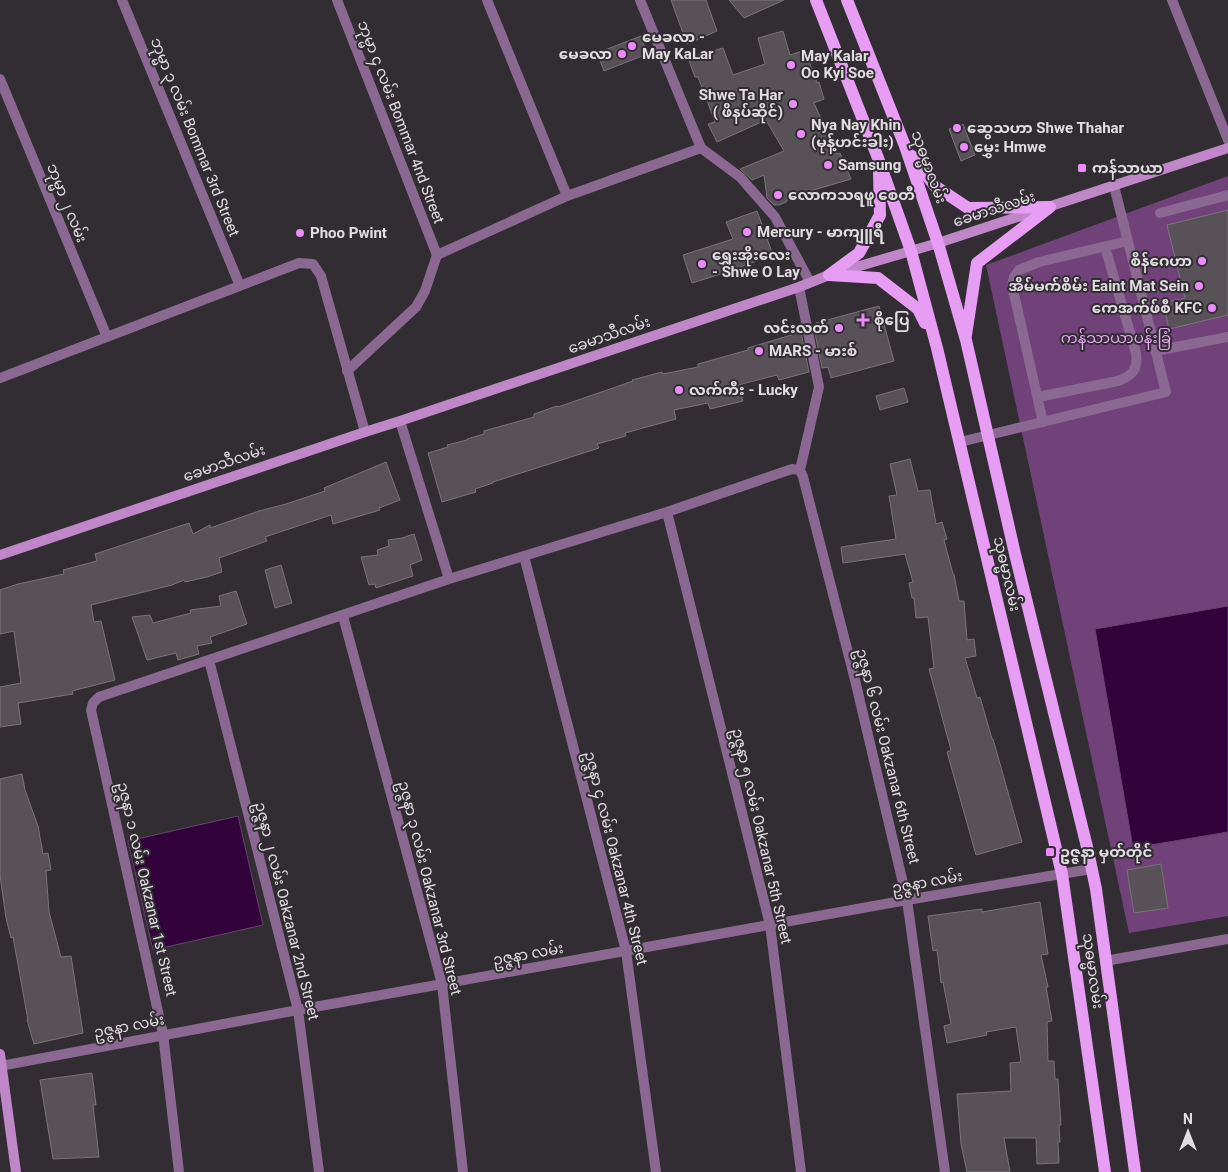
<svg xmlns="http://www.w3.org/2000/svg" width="1228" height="1172" font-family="Roboto,'Noto Sans Myanmar',sans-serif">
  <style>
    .green { fill: #714279 }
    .water { fill: #32023a; stroke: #66446c }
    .building { fill: #585258; stroke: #79737a }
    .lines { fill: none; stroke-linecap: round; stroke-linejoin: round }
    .lane { stroke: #8b6891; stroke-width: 10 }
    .street { stroke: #8b6891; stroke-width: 10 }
    .secondary { stroke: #bf86c8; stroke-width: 10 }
    .primary { stroke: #e79df3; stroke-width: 12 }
    .poi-dot { fill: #ec8cfb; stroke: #322d33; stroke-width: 2 }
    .labels { text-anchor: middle; stroke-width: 4; stroke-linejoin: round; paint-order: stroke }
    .poi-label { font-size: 15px; font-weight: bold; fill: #e1dee2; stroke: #322d33; text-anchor: start }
    .street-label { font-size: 15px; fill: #e1dee2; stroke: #322d33 }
    .park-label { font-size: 15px; fill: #eaa3f5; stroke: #322d33 }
  </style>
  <rect width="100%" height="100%" fill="#322d33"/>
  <path class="green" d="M1228,176V916L1129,933L986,265Z"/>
  <path class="water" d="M1228,606V832L1133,848L1095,629Z
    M238,816L263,925L153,950L128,841Z"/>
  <path class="building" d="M671,0H706L717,31L687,44Z
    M729,0H784L744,18Z
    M783,31L790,55L805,50L817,83L819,82L824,99L814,103L837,154L840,153L851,179L790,197L786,202L779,205H774L767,198L764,175L752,180L740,169L784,151L766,120L717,142L708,124L715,122L698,77H695L688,58L723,48L733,75L765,64L758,38Z
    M641,36L647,54L604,71L597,53Z
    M963,124L975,155L961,161L949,129Z
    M1228,210V315L1169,329L1163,303L1185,298L1167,225Z
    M757,211L773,255L724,273L692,283L683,255L733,239L726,222Z
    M879,306L894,361L831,378L828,367L822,368L814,328L818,327L816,323Z
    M801,332L809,372L779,380L777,375L738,385L743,401L710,409L708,403L674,410L676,419L625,433L626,436L597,444L599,448L493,482V483L475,489L476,492L442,502L428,453L448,447L447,445L467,440V439L484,434V431L534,417V414L557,406L558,407L633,381L632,380L662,372L663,374L698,367V364L748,350V348Z
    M904,388L908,402L880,410L876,396Z
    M910,459L918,491L930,490L936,524L942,522L947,539L944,540L953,574H954L959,601H964L967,640L974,639L976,656L965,658L977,698L980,697L992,739H993L1022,842L976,855L947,752L951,750L929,669L934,668L928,617L916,618L914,598H912L909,583L913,582L905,554L843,563L841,547L896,539L889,496L897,495L890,464Z
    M386,462L400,500L379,508L380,510L333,524L331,515L265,537L267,541L219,558L222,572L207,577L185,582L184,580L172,585L91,605L94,622L101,621L115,680L72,691L73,694L18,703L21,724L0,727V687L21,683L14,631L0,634V590L18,584L64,574L63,570L97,561L95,554L189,523L193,534L210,525V528L259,511L286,504L325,491L324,488Z
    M414,534L422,560L410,565L413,576L376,588L375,584L369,585L361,557L378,555L377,550L389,546L388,540L402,538Z
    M281,565L292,603L275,608L265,570Z
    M236,591L247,624L210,637L212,643L197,646L199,654L178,660L176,653L147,660L132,617L150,615L153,623L191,613L190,610L221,606L219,596Z
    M22,774L25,790L38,826L43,854L48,853L51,870L46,871L49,912L61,957L71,956L83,1033L34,1044L27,1020H28L13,937L11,938L6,918L0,875V779Z
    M1161,864L1168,908L1134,913L1127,870Z
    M1040,902L1048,954L1041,955L1048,987H1046L1052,1021L1047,1022L1048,1061H1054L1055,1079H1058L1061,1125H1059L1060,1142H1058L1059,1163L1037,1164L1036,1138H1004L1010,1172H967L961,1144L957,1094L1011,1091L1010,1063L1021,1062L1016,1027L986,1032L987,1035L947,1043L944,1026L951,1024L943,982L941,983L937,950L933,951L928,916L982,909V912Z
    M92,1073L96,1105H93L99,1157L53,1159L40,1080Z"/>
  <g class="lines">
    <path class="lane" d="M701,148L740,177L775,217L810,282
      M1160,213L1228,195
      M1155,351L1228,337
      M347,371L416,307L425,291L437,255
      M1038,397L1118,381C1133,375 1138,370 1136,353L1105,247
      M1043,422L1012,285L1014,277L1019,270L1039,262L1128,241
      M960,442L1166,392L1114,186"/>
    <path class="street" d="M122,0L240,286
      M337,0L437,255L567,196L701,148L640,0
      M487,0L567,196
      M1172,0L1228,140
      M0,79L107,337
      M799,287L819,387L800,470
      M0,378L299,263L313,264L321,276L365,432
      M400,421L449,579
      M800,470L803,477L855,680L907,900L945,1172
      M667,512L770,925L801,1172
      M524,556L626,951L656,1172
      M343,616L442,984L463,1172
      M209,660L298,1010L319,1172
      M1105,961L1228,939
      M0,1066L298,1010L907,900L1091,869
      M179,1172L163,1034L91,710L93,703L99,697L449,579L667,512L792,469L800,470"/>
    <path class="secondary" d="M0,555L365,432L400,421L799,287L829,275L938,243L1228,148
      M0,1054L16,1172"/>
    <path class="primary" d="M816,0L878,158L911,251L937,348L1062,874L1105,1172
      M847,0L905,146L938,243L966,340L1015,554L1088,851L1096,889L1135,1172
      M912,156L935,186L968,208L1050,207
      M829,275L878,278L918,309L925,323
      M829,275L859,253L880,215L879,171
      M966,335L977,263L1050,207"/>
  </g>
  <g class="poi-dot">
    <circle cx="632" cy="46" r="5"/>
    <circle cx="622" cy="54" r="5"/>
    <circle cx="791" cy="65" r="5"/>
    <circle cx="793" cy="104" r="5"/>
    <circle cx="957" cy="128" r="5"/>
    <circle cx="801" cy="134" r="5"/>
    <circle cx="964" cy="147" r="5"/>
    <circle cx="828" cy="165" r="5"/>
    <rect x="1077" y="163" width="10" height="10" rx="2.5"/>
    <circle cx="778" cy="195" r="5"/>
    <circle cx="747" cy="232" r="5"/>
    <circle cx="300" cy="233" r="5"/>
    <circle cx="1202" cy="261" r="5"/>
    <circle cx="702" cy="264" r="5"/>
    <circle cx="1199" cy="286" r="5"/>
    <circle cx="1212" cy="308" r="5"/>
    <path d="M860.5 312.5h5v5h5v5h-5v5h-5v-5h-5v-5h5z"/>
    <circle cx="839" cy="328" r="5"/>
    <circle cx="759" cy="351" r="5"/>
    <circle cx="679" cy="390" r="5"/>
    <rect x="1045" y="847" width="10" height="10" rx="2.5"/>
  </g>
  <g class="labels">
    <g class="poi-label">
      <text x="642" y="42">မေခလာ -<tspan x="642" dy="17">May KaLar</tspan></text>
      <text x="612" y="59" text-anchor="end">မေခလာ</text>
      <text x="801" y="61">May Kalar<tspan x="801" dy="17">Oo Kyi Soe</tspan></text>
      <text x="783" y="100" text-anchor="end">Shwe Ta Har<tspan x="783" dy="17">( ဖိနပ်ဆိုင်)</tspan></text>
      <text x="811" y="130">Nya Nay Khin<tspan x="811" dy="17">(မုန့်ဟင်းခါး)</tspan></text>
      <text x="967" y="133">ဆွေသဟာ Shwe Thahar</text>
      <text x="974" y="152">မွှေး Hmwe</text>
      <text x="838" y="170">Samsung</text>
      <text x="1092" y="173">ကန်သာယာ</text>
      <text x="788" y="200">လောကသရဖူ စေတီ</text>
      <text x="757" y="237">Mercury - မာကျူရီ</text>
      <text x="310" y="238">Phoo Pwint</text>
      <text x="712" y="260">ရွှေးအိုးလေး<tspan x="712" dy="17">- Shwe O Lay</tspan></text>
      <text x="1192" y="266" text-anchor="end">စိန်ဂေဟာ</text>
      <text x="1189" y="291" text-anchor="end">အိမ်မက်စိမ်း Eaint Mat Sein</text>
      <text x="1202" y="313" text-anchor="end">ကေအက်ဖ်စီ KFC</text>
      <text x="874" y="325">စိုပြေ</text>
      <text x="829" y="333" text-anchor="end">လင်းလတ်</text>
      <text x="769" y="356">MARS - မားစ်</text>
      <text x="689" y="395">လက်ကီး - Lucky</text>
      <text x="1060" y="857">ဥဇ္ဇနာ မှတ်တိုင်</text>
    </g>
    <g class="street-label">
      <text transform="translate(401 122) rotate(69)" y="5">ဘုမ္မာ ၄ လမ်း Bommar 4nd Street</text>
      <text transform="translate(195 137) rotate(68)" y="5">ဘုမ္မာ ၃ လမ်း Bommar 3rd Street</text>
      <text transform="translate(929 167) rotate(70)" y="5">သုဓမ္မာလမ်း</text>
      <text transform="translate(67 203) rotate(68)" y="5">ဘုမ္မာ ၂ လမ်း</text>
      <text transform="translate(994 209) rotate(-18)" y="5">ခေမာသီလမ်း</text>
      <text transform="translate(609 335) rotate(-19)" y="5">ခေမာသီလမ်း</text>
      <text transform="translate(224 463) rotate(-19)" y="5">ခေမာသီလမ်း</text>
      <text transform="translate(1007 574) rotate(77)" y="5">သုဓမ္မာလမ်း</text>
      <text transform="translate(888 756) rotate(76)" y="5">ဥဇ္ဇနာ ၆ လမ်း Oakzanar 6th Street</text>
      <text transform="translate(762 836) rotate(77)" y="5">ဥဇ္ဇနာ ၅ လမ်း Oakzanar 5th Street</text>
      <text transform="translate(616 858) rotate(76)" y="5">ဥဇ္ဇနာ ၄ လမ်း Oakzanar 4th Street</text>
      <text transform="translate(927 882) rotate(-10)" y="5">ဥဇ္ဇနာ လမ်း</text>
      <text transform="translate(430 888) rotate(76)" y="5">ဥဇ္ဇနာ ၃ လမ်း Oakzanar 3rd Street</text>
      <text transform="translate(147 889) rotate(77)" y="5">ဥဇ္ဇနာ ၁ လမ်း Oakzanar 1st Street</text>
      <text transform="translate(287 911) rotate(76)" y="5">ဥဇ္ဇနာ ၂ လမ်း Oakzanar 2nd Street</text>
      <text transform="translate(528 954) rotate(-10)" y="5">ဥဇ္ဇနာ လမ်း</text>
      <text transform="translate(1093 971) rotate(82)" y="5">သုဓမ္မာလမ်း</text>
      <text transform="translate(129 1026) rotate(-11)" y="5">ဥဇ္ဇနာ လမ်း</text>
    </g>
    <g class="park-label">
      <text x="1116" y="343">ကန်သာယာပန်းခြံ</text>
    </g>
  </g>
  <g transform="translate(1188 1132)" stroke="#322d33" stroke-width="4" paint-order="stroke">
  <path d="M0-4L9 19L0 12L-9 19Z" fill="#e1dee2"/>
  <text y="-8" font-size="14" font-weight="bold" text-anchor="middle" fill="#e1dee2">N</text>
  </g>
</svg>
